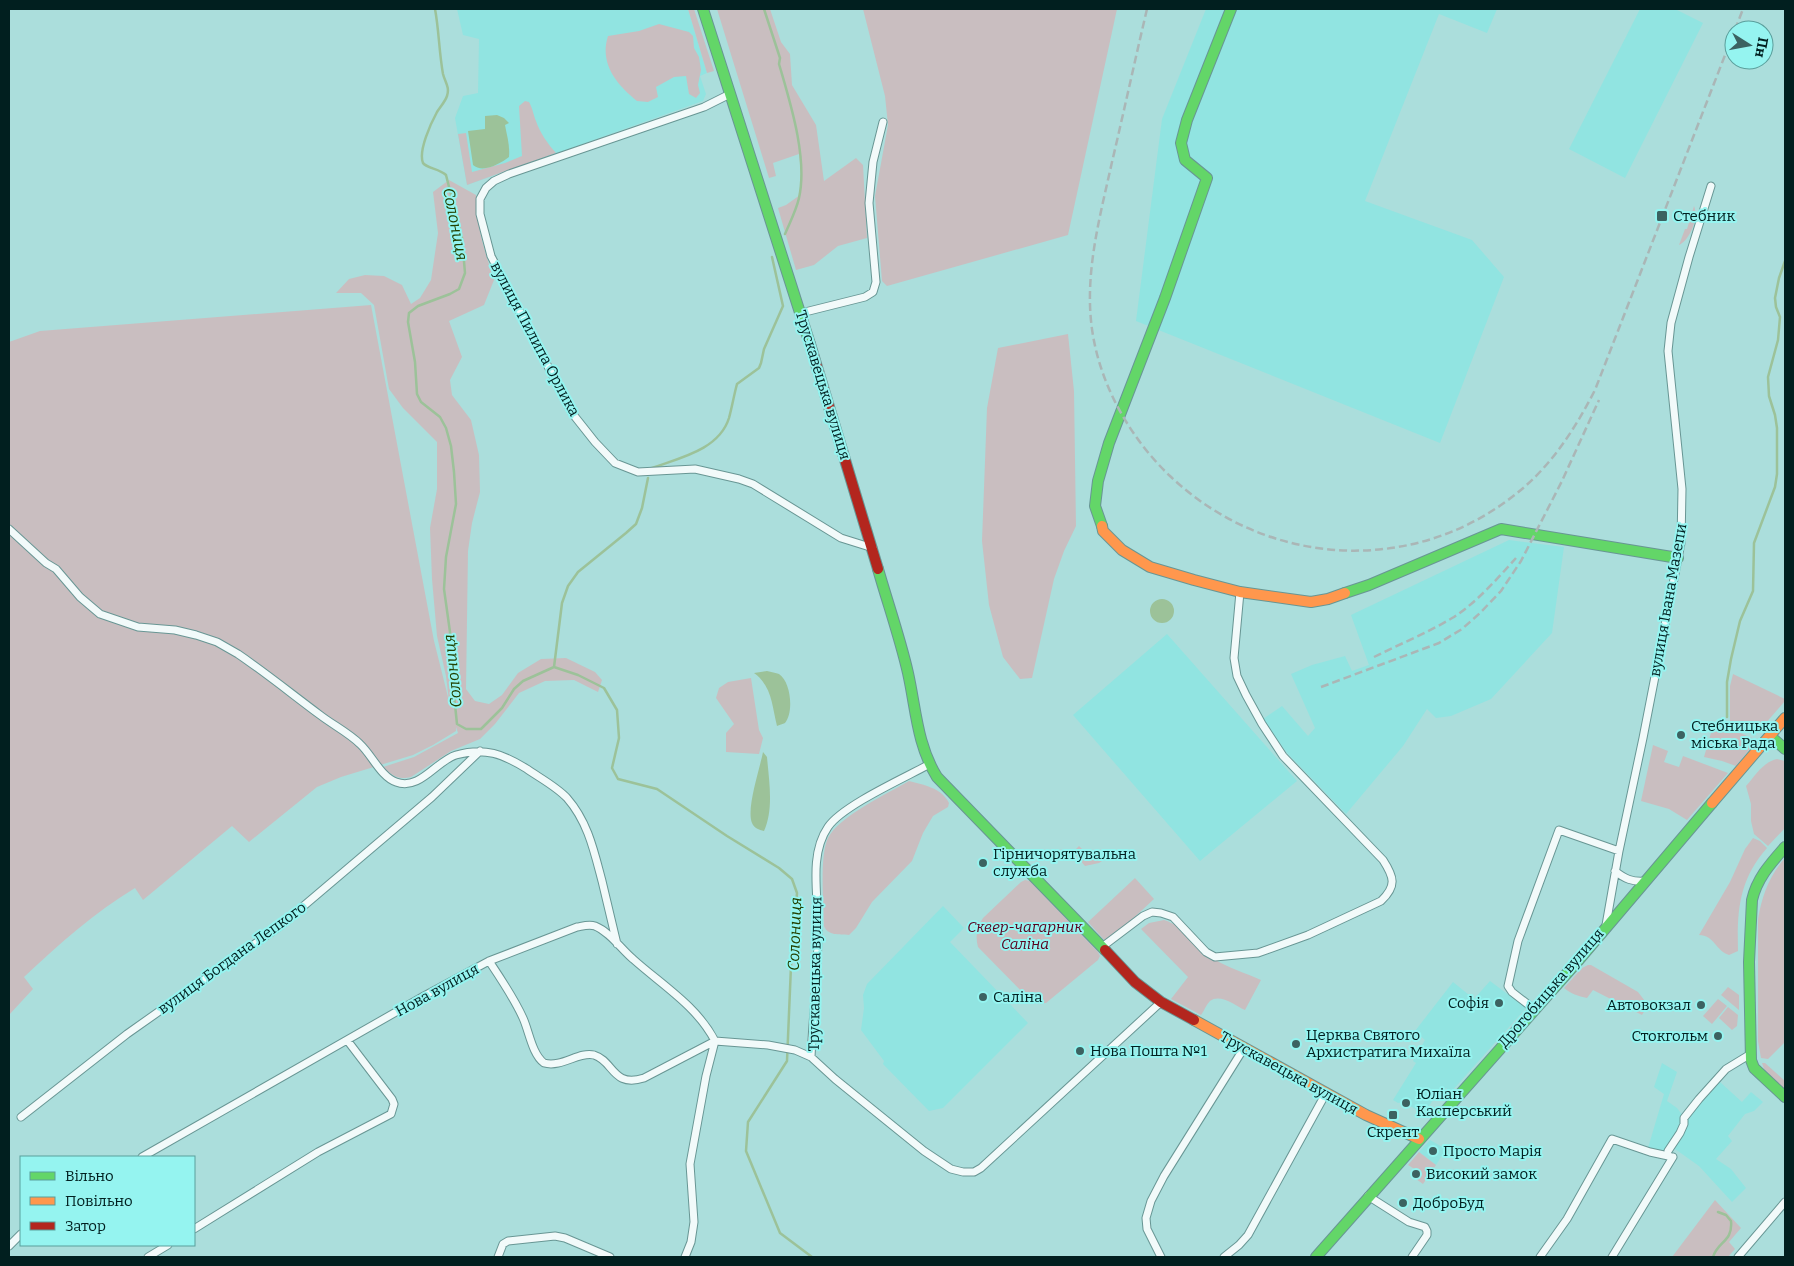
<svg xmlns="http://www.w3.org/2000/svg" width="1794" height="1266" font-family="Bitter,serif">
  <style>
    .built { fill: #91e4e1 }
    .green { fill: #c9bec0 }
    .water { fill: #9cc299 }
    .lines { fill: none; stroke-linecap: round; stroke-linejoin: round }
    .stream { stroke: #9cc299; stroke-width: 2.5 }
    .street-casing { stroke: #689694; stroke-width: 9 }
    .fast-casing { stroke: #689694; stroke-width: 12 }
    .slow-casing { stroke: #689694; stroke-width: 12 }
    .jam-casing { stroke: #689694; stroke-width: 12 }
    .street { stroke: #f2fafa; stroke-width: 7 }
    .fast { stroke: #63d668; stroke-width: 10 }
    .slow { stroke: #ff974d; stroke-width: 10 }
    .jam { stroke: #b3261e; stroke-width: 10 }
    .rail { stroke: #aab6b6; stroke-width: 2.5; stroke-dasharray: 8 4; stroke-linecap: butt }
    .poi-dot { fill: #3c6261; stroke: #95f4f0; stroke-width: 2 }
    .labels { text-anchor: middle; stroke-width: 4; stroke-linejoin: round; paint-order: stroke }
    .poi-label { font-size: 15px; fill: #011f1f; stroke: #95f4f0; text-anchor: start }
    .street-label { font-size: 15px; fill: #011f1f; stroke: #95f4f0 }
    .park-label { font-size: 15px; font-style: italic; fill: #5a011d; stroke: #95f4f0 }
    .water-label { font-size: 16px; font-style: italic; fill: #224000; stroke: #95f4f0 }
  </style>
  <rect width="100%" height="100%" fill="#abdedc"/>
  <path class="built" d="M457,9H688L707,73L700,76L706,94L703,101L467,185L455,118L463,96L478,93L479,39L463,35Z
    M1206,9H1497L1487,33L1439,14L1365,201L1472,240L1504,277L1440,443L1136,321L1162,119Z
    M1640,9H1675L1703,23L1625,178L1569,149Z
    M1509,540L1564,547L1552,633L1491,699L1451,716L1436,718L1427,709L1403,746L1346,814L1287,753L1263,719L1282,706L1308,736L1315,728L1291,674L1312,665L1345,656L1352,671L1369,665L1351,615Z
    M1167,634L1297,781L1200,861L1073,715Z
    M943,906L964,928L950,942L1028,1023L943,1108L929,1111L883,1064L884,1061L861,1030L864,1008L863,995L867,984Z
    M1490,981L1526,1008L1451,1092L1446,1088L1444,1090L1441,1089L1423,1114L1404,1102L1398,1103L1393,1100L1416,1063L1413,1061L1425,1040L1415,1031L1453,982L1474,999Z
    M1662,1063L1677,1072L1667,1101L1677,1108L1686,1120L1720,1082L1742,1102L1751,1092L1763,1102L1754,1111L1745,1114L1728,1136L1732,1141L1716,1159L1731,1169L1746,1188L1732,1202L1699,1166L1675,1149L1665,1154L1648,1148L1664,1094L1654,1087Z
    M1430,1140L1446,1149L1436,1165L1419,1152Z"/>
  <path class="green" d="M688,9H694L714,71L707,73Z
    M717,9H770L781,42L790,54L792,85L816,125L824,181L856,158L863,165L867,238L838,246L814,265L796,270L778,208L786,205L800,195L801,171L799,154L773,163L776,176L769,178Z
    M863,9H1117L1068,235L887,286L882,281L875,196L888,125L885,96Z
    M659,24L689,32L693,36L694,48L699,57L701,70L698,85L700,93L696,98L689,94L686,76L674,77L656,87L658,97L648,102L637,101C617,85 599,64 608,36L639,31Z
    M525,101L529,102C533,109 533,114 536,121C540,133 548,144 556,153L467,185L458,134L466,133L472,172L505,163L522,156L519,106Z
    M449,180L476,195C476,225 485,252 494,280L484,305L449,321L462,357L450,380L452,395L471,420L479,455L480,492L472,523L468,551L466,689L475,701L489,704L502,695L518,673L541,659L566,658L595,672L602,680L598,692L574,680L545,681L519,693L495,724L480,739L451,751L411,777C397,780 393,776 383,767L414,757L458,733L456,727V731L433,745L413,755L341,777L317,787L249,842L232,826L143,900L135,888C95,912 58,945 24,977L33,989L9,1015V342L40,331L371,305L434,641L449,701L446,676L437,636L432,579L430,528L437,489V442L403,408L389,389L374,305L361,293H336L349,279L365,275L384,276L402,285L411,304L420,298L431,280L438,233L433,192Z
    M1694,206C1699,218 1690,240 1679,245L1685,229H1687Z
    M1068,334L1074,391L1076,526L1064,551L1054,579L1032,678L1020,679L1003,657L989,605L982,541L987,408L998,348Z
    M1733,674L1785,699V701L1757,733L1730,722V686Z
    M751,678L759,730L763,738L759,754L726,752V733L734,724L716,698L719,688L728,682Z
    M1721,725L1757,740L1736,766L1722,761L1704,757L1713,726Z
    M1653,745L1668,751L1664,762L1679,767L1683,756L1728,773L1687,820L1669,809L1641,801Z
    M1777,759L1785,761V828L1768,846L1754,834L1751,821V804L1746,786C1755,776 1763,762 1777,759Z
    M909,781C924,785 942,788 949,803L948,807L933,816L923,833L912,861L872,902L856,928L849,935C839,934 828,936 824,926C824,903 819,858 828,838C839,816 887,794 909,781Z
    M1753,838L1760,841L1767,848C1739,880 1737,910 1738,951L1729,955C1716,951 1714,935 1699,935L1730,882L1745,849Z
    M1079,846L1087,854L1092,850L1102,861L1099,863L1085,866L1073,852Z
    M1785,858V1042L1768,1059L1761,1058L1758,1041V919C1762,896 1769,876 1785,858Z
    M1135,878L1154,899L1107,943L1088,922Z
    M1025,880L1030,881L1098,952L1100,956L1098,960L1046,1003L1034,1004L978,947C975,936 977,927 983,918L1021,882Z
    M1164,920C1185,926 1196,947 1214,959C1228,968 1246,973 1261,980L1245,1010C1236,1006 1220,993 1210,1001C1206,1005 1204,1011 1201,1015L1171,999L1188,977L1141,929L1149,923Z
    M1588,965H1591L1638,992L1648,1005L1642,1015L1593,990L1587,998C1578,996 1571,994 1564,988L1582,968Z
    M1728,987L1739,995V1010L1721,995Z
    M1718,999L1727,1006L1712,1024L1703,1016Z
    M1728,1007L1738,1015L1737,1026L1732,1030L1719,1018Z
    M1762,1063H1765L1785,1081V1090L1764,1069Z
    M1419,1152L1436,1165L1423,1184L1416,1179L1421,1173L1408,1165Z
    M1715,1200L1741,1228L1729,1242L1735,1249L1728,1257H1672Z"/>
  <path class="water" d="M497,115L504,118L509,123L505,125C507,136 510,145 509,157C501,163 483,174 473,165L468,131L485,129V116Z
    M1150 611a12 12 0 1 1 24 0a12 12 0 1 1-24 0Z
    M767,671C771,672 776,673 779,674C791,682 794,712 785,723C783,724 779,725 777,726C772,706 772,686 754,673Z
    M763,752L767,757C769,781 774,809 764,831C759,830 754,828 752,823C746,809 760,768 763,752Z"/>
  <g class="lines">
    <path class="stream" d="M435,9C439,30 439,52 443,74C445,82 450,87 447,96C445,102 440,107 437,112C431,123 418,151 423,163C426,168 440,169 446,175L462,238L465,273L459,289L450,294L418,306L409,313L408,322L415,362L417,394L421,402L440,417L446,428L451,446L454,472L456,504L446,557L444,589L450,632V657L457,724L466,729H481L502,708L514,689L523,681L554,667L578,675L604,688L617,710L619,738L612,768L618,779L657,789L727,836L779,868L792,879L797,893L791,966L787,1061L748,1122L746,1151L780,1233L812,1257
      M764,9L780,58L779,64C790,102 808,158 799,198C796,211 790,222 785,234
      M652,468C679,458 719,450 729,418C732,407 734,395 737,384L759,368L761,363L764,349L783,306L772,257
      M554,667L562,603L568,586L578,572L626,533L636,524L642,508L648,478
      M1727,717V682L1731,659L1740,621L1753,591L1754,543L1775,487L1777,474V428L1775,415L1769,396L1768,377L1778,340L1780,317L1776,307L1775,298L1779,278L1785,261
      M1713,1257C1718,1241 1733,1242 1731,1221L1726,1215L1718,1212"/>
    <defs>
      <path id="street" d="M730,94L704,107L509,174L494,181L486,188L480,199V214L491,256L572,413L595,442L615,463L638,472L695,469L739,479L753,484L841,538L873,548
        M801,313L865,297L873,292L876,282L869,203L873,162L883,122
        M9,529L46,563L56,569L80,597L100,614L138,627L175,630L196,635L217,642L238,654C266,673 293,695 320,715C333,725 349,733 360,744C372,755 381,777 396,782C420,791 436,761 456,755C485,747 503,754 527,769C540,778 557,787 567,798C588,822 594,851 602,881C607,902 612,923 617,944
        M1615,871C1625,879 1632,882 1645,881
        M1606,925L1619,851L1643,738L1681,543L1682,489L1668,351L1671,323L1689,257L1711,186
        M1102,947L1143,916L1152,912L1161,913L1173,917L1206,952L1215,957L1258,953L1308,935L1381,901C1397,886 1394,877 1383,860L1283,756L1262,724L1246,695L1237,676L1234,658L1240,592
        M489,961C501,979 514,998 523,1018C529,1031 532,1054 544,1063C562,1068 579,1051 594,1055C614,1061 612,1088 644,1078L715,1041
        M1534,1009L1512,992L1508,986L1518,941L1559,830L1619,851
        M715,1041L768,1045L795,1050L811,1057L835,1079L924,1151L951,1169L963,1172H974L981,1168L1161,1002
        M811,1057C813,1015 818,973 818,931C819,898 808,856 828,827C842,806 904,778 928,765
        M21,1117L127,1034L280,926L432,797L480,751
        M1668,1156V1151L1680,1133L1684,1124V1118L1699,1099L1726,1069L1749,1055
        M142,1157L424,996L489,961L577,927C583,926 589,924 595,926C610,932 621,949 633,959C662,985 697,1006 715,1041
        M1368,1196L1409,1222L1425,1227L1427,1231V1235L1412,1257
        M194,1229L318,1152L391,1114L394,1104L392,1099L347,1040
        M9,1246L21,1234
        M148,1257L168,1245
        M498,1257L503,1244L508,1241L555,1236L565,1238L610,1257
        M685,1257L691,1242L694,1222L690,1164L706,1076L715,1041
        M1161,1257L1147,1229L1146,1218L1151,1201L1164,1176L1244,1048
        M1224,1257L1239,1245L1248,1235L1326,1093
        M1540,1257L1567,1219L1612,1139L1650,1152L1673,1157L1612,1257
        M1738,1257L1785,1202"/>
      <path id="fast" d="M703,9L810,344
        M1102,526L1095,506L1098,481L1109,443L1165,298L1207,178L1185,160L1181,143L1187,120L1231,9
        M878,569C888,604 900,638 908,673C916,709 917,745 937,777L1105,950
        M1345,593L1369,585L1501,529L1678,558
        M1770,736L1785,749
        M1785,847C1771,863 1757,878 1752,900L1749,962L1751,1060L1754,1068L1785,1097
        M1316,1257L1577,962L1712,803"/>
      <path id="slow" d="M1102,526L1103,531L1122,550L1150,567L1194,580L1240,592L1311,602L1328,599L1345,593
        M1712,803L1785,718
        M1194,1020L1366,1115L1419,1139"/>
      <path id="jam" d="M810,344L878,569
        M1105,950L1135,982L1161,1002L1194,1020"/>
    </defs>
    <use href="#street" class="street-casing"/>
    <use href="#fast" class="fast-casing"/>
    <use href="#slow" class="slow-casing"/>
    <use href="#jam" class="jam-casing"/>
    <use href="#street" class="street"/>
    <use href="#fast" class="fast"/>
    <use href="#slow" class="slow"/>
    <use href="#jam" class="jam"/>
    <path class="rail" d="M1147,9C1135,60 1124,111 1112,162C1099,221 1082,281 1094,341C1104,392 1133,441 1170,476C1262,564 1404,577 1508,500C1547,472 1573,433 1595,390L1734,32
      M1735,30L1743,9
      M1374,657C1400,644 1429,632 1454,617C1478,601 1497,579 1516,558
      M1321,687L1439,643L1462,629L1480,613L1501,591L1521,561L1562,481L1599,400"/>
  </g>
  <g class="poi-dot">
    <rect x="1656" y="210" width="12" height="12" rx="2.5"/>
    <circle cx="1681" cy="735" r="5"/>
    <circle cx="983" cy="863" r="5"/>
    <circle cx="983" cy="997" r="5"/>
    <circle cx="1499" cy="1003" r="5"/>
    <circle cx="1701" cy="1005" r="5"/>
    <circle cx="1718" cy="1036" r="5"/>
    <circle cx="1296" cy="1044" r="5"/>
    <circle cx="1080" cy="1051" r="5"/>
    <circle cx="1406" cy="1103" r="5"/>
    <rect x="1388" y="1110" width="10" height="10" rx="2.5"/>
    <circle cx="1433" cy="1151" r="5"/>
    <circle cx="1416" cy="1174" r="5"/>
    <circle cx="1403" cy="1203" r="5"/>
  </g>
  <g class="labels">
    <g class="poi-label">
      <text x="1673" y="221">Стебник</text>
      <text x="1691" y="731">Стебницька<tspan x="1691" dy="17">міська Рада</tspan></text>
      <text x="993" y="859">Гірничорятувальна<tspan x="993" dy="17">служба</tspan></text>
      <text x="993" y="1002">Саліна</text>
      <text x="1489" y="1008" text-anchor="end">Софія</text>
      <text x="1691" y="1010" text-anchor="end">Автовокзал</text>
      <text x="1306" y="1040">Церква Святого<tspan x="1306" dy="17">Архистратига Михаїла</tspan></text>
      <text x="1708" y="1041" text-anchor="end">Стокгольм</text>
      <text x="1090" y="1056">Нова Пошта №1</text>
      <text x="1416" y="1099">Юліан<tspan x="1416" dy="17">Касперський</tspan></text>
      <text x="1393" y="1137" text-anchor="middle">Скрент</text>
      <text x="1443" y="1156">Просто Марія</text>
      <text x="1426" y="1179">Високий замок</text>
      <text x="1413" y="1208">ДоброБуд</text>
    </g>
    <g class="street-label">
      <text transform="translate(535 339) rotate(62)" y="5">вулиця Пилипа Орлика</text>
      <text transform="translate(823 385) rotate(73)" y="5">Трускавецька вулиця</text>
      <text transform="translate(1668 600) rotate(-80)" y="5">вулиця Івана Мазепи</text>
      <text transform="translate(232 958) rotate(-36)" y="5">вулиця Богдана Лепкого</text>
      <text transform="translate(815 974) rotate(-89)" y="5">Трускавецька вулиця</text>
      <text transform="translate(1551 988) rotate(-49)" y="5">Дрогобицька вулиця</text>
      <text transform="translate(437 990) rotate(-29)" y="5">Нова вулиця</text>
      <text transform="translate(1289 1073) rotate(29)" y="5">Трускавецька вулиця</text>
    </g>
    <g class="park-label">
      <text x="1025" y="932">Сквер-чагарник<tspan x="1025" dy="17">Саліна</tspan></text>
    </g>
    <g class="water-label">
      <text transform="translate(456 224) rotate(79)" y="6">Солониця</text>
      <text transform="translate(452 671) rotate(-96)" y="6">Солониця</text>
      <text transform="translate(794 934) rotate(-88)" y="6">Солониця</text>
    </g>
  </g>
  <rect width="1794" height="1266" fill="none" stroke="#011f1f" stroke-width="20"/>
  <rect x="20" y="1156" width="175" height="90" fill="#95f4f0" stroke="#5a9f9c"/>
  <rect x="30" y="1172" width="25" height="8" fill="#63d668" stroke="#5a9f9c"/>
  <text x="65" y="1181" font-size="15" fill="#011f1f">Вільно</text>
  <rect x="30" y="1197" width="25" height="8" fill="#ff974d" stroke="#5a9f9c"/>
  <text x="65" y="1206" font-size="15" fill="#011f1f">Повільно</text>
  <rect x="30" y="1222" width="25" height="8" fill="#b3261e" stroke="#5a9f9c"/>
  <text x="65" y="1231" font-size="15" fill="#011f1f">Затор</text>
  <g transform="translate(1749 45) rotate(101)"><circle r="24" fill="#95f4f0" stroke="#5a9f9c"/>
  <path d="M0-4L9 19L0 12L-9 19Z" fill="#3c6261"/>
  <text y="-8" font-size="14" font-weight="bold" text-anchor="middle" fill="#011f1f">Пн</text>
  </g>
</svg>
